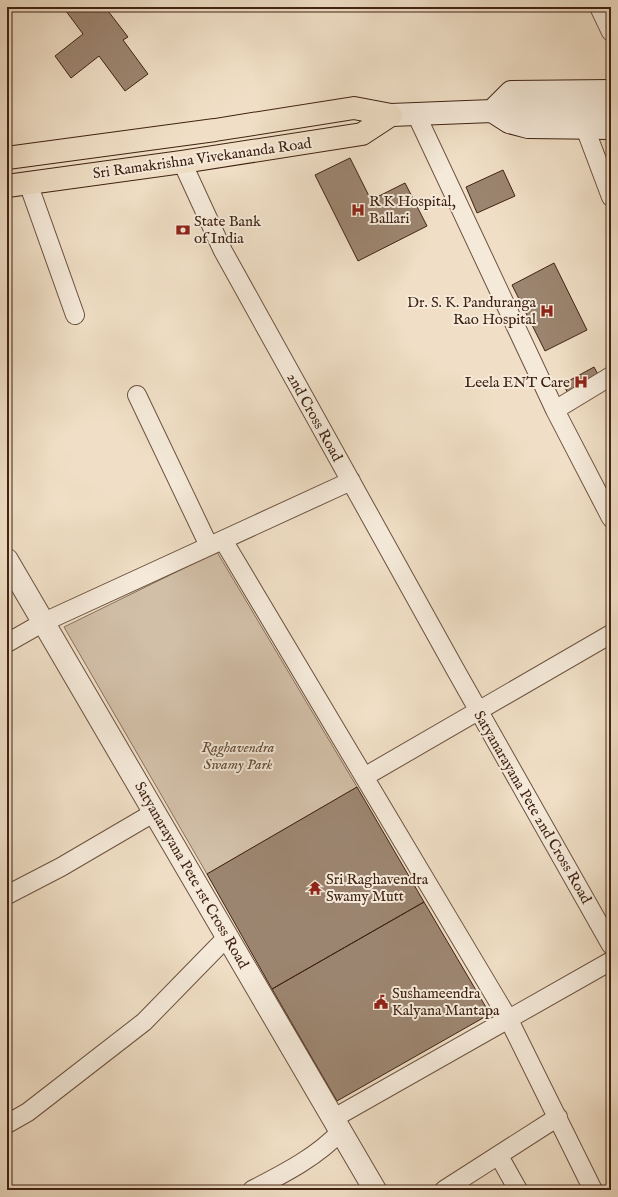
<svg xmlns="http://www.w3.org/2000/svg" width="618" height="1197" font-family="'IM FELL English',serif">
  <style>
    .green { fill: #d2bfa8; stroke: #89715e }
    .building { fill: #9c8570; stroke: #402313 }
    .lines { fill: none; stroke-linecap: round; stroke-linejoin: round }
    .minor-casing { stroke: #6c5240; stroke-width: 20 }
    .tertiary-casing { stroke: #6c5240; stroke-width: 24 }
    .secondary-casing { stroke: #402313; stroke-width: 24 }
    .primary-casing { stroke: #402313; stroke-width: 24 }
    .minor { stroke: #f5eada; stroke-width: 18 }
    .tertiary { stroke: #f5eada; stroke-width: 22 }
    .secondary { stroke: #f5eada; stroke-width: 22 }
    .primary { stroke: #f0dfc6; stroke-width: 22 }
    .labels { text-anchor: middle; stroke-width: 4; stroke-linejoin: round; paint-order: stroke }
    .street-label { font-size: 15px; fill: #402313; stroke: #f5eada }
    .poi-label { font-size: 15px; fill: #402313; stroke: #f5eada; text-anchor: start }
    .park-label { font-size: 15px; font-style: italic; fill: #644a38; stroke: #f5eada }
  </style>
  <rect width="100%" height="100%" fill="#f0dfc6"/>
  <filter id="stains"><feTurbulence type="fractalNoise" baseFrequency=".005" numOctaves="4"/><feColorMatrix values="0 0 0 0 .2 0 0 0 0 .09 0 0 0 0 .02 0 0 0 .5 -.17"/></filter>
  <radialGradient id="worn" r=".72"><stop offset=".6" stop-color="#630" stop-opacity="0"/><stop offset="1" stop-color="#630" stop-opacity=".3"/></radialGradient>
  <path class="green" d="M217,552L357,787L207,874L64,627Z"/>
  <path class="building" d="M63,7H105L128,37L123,40L148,74L125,91L99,56L71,78L55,56L83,34Z
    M350,158L371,200L405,183L427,226L358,261L315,175Z
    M503,170L515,196L477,213L466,187Z
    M554,263L587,330L545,351L512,285Z
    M594,367L601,380L570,397L563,384Z
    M357,787L424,902L272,989L207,874Z
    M424,902L490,1014L337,1101L272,989Z"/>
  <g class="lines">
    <defs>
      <path id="minor" d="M599,7L611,32
        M416,114L555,410L611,518
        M585,128L611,197
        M182,162L223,251L455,669L611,945
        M28,183L75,315
        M137,395L209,546
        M555,410L611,376
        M223,540L509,1020L593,1190
        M7,643L44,622L351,481
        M364,777L611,634
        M7,895L61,867L155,812
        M334,1118L611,961
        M7,1124L28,1112L144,1022L228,936
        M499,1156L518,1190
        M252,1190C283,1174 317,1157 341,1131
        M444,1190L558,1117"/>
      <path id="tertiary" d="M7,560L375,1190"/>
      <path id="secondary" d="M492,111L511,92L611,91
        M495,113L509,122L528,127L611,128
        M391,115L492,111H611"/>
      <path id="primary" d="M7,158L215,130L354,108L391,115
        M7,186L182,162L362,134L391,115"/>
    </defs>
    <use href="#minor" class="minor-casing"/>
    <use href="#tertiary" class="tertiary-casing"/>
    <use href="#secondary" class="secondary-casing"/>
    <use href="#primary" class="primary-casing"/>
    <use href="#minor" class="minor"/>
    <use href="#tertiary" class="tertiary"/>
    <use href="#secondary" class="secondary"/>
    <use href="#primary" class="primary"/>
  </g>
  <defs>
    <symbol id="hospital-bare" viewBox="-9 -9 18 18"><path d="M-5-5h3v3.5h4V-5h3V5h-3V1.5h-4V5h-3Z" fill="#8f2418" stroke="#f5eada" stroke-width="2.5" paint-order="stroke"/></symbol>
    <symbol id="bank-bare" viewBox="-9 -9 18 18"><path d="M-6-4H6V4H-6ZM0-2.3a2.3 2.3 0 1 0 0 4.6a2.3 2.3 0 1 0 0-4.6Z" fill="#8f2418" stroke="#f5eada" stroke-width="2.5" paint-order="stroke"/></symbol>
    <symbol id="temple-bare" viewBox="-9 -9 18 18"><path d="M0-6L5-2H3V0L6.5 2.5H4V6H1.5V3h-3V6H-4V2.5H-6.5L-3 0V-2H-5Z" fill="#8f2418" stroke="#f5eada" stroke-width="2.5" paint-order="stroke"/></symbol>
    <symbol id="civic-bare" viewBox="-9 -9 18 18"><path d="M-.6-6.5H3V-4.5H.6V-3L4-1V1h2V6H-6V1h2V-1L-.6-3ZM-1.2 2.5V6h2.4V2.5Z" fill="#8f2418" stroke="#f5eada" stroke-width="2.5" paint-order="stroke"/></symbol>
  </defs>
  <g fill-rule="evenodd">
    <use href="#hospital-bare" x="348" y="200" width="20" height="20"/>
    <use href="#bank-bare" x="173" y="220" width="20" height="20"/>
    <use href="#hospital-bare" x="537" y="301" width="20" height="20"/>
    <use href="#hospital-bare" x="571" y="372" width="20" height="20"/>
    <use href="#temple-bare" x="305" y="878" width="20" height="20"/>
    <use href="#civic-bare" x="371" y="992" width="20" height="20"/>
  </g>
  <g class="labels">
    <g class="street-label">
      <text transform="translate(202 158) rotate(-8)" y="5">Sri Ramakrishna Vivekananda Road</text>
      <text transform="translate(315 417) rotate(61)" y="5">2nd Cross Road</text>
      <text transform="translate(533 807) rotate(60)" y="5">Satyanarayana Pete 2nd Cross Road</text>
      <text transform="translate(192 875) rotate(60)" y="5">Satyanarayana Pete 1st Cross Road</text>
    </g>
    <g class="poi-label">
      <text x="369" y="206">R K Hospital,<tspan x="369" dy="17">Ballari</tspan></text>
      <text x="194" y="226">State Bank<tspan x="194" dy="17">of India</tspan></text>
      <text x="536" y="307" text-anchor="end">Dr. S. K. Panduranga<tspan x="536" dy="17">Rao Hospital</tspan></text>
      <text x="570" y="387" text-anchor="end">Leela ENT Care</text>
      <text x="326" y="884">Sri Raghavendra<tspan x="326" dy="17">Swamy Mutt</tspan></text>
      <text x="392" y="998">Sushameendra<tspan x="392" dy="17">Kalyana Mantapa</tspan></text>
    </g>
    <g class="park-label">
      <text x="238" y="752">Raghavendra<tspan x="238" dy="17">Swamy Park</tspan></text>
    </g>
  </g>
  <rect width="618" height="1197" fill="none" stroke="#f0dfc6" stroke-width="24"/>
  <rect x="8" y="8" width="602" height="1181" fill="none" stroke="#402313" stroke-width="2"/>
  <rect x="12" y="12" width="594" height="1173" fill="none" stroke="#402313"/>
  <rect width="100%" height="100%" filter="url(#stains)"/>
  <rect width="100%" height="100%" fill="url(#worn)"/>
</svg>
